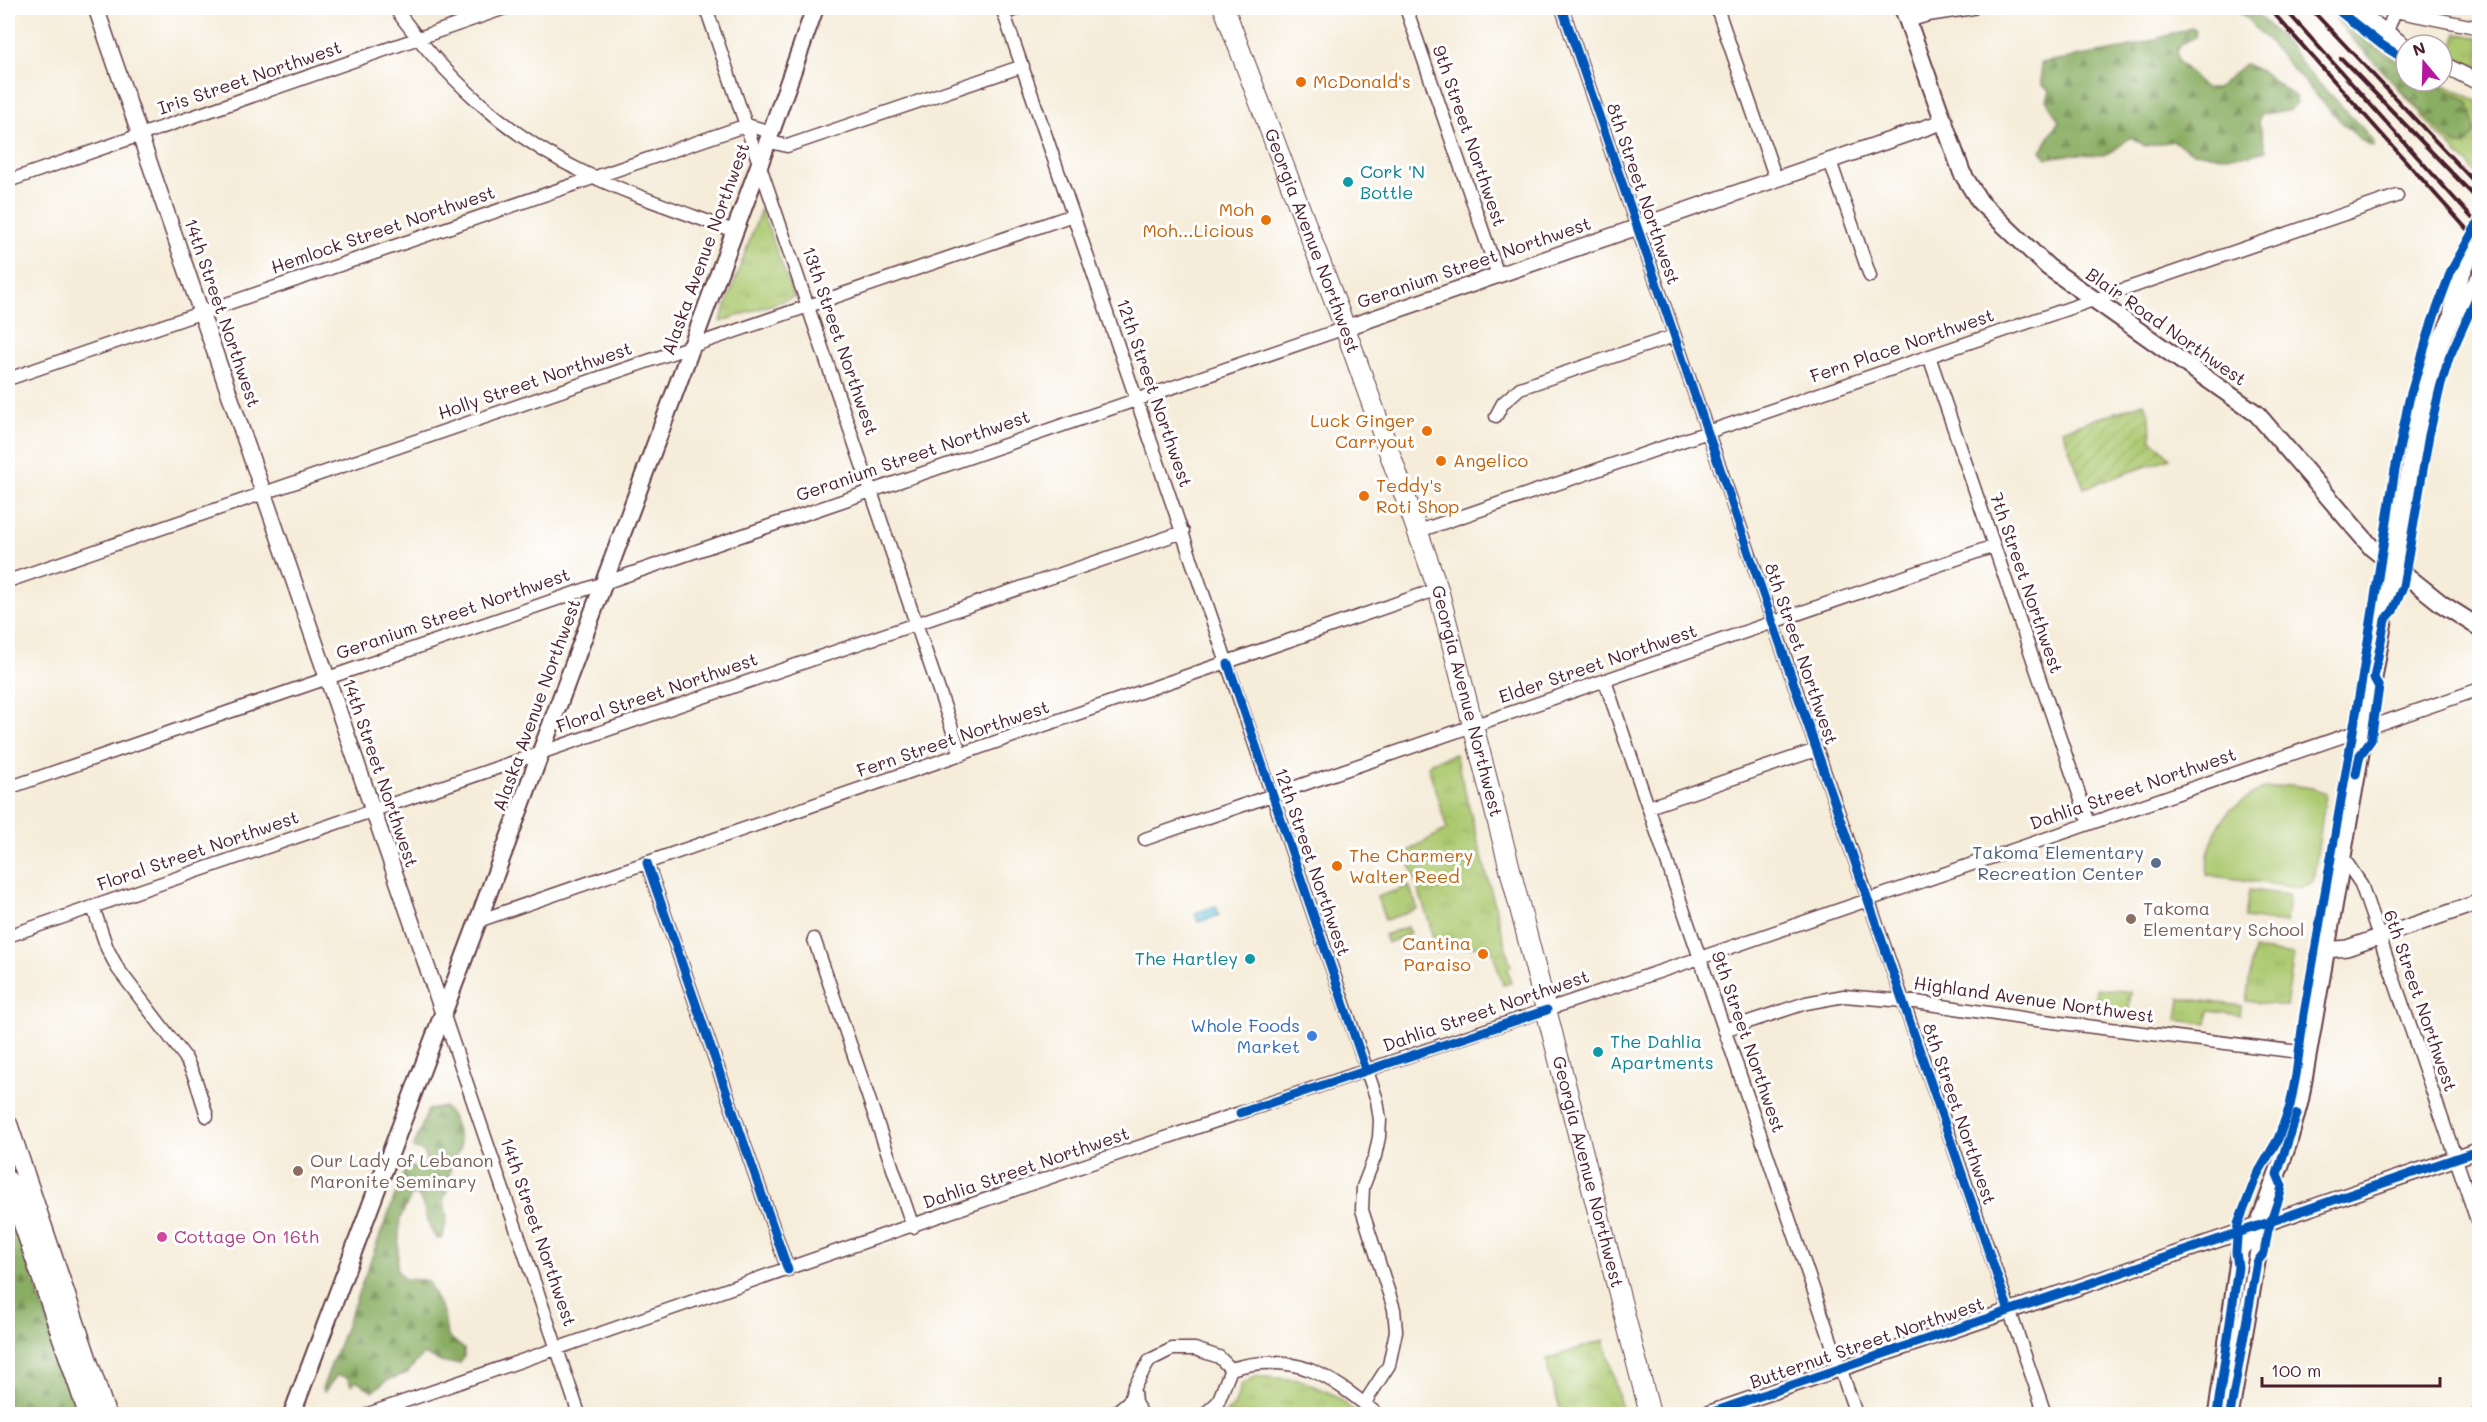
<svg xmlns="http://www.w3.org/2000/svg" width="2487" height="1422" font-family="Mali,sans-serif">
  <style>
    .grass { fill: url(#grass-tufts); stroke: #7b744d; stroke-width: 1.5 }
    .forest { fill: url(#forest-firs); stroke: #6a6646; stroke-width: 1.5 }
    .garden { fill: url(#garden-furrows); stroke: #7b744d; stroke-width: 1.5 }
    .pitch { fill: #acc96f; stroke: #7b744d; stroke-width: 1.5 }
    .water { fill: url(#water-waves); stroke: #547084; stroke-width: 1.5 }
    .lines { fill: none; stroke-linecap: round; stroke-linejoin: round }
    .minor-casing { stroke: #643e45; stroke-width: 15 }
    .tertiary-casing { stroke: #643e45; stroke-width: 18 }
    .secondary-casing { stroke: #643e45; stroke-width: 20 }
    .primary-casing { stroke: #643e45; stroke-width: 21 }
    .trunk-casing { stroke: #643e45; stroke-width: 22 }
    .minor { stroke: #fff; stroke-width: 12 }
    .tertiary { stroke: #fff; stroke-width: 15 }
    .secondary { stroke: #fff; stroke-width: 16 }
    .primary { stroke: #fff; stroke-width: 18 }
    .trunk { stroke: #fff; stroke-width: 20 }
    .rail { stroke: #4a1f2b; stroke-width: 4 }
    .cycleway-casing { stroke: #fff; stroke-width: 13 }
    .cycleway { stroke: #0057b8; stroke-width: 9 }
    .food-dot { fill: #e8710a; stroke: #fff; stroke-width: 2 }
    .culture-dot { fill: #0f9aa8; stroke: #fff; stroke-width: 2 }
    .service-dot { fill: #5c6f8a; stroke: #fff; stroke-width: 2 }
    .education-dot { fill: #8d6e63; stroke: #fff; stroke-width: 2 }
    .shop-dot { fill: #3f7fe0; stroke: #fff; stroke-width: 2 }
    .hotel-dot { fill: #d1479c; stroke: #fff; stroke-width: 2 }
    .labels { text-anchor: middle; stroke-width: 6; stroke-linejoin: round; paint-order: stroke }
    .street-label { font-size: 18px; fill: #4a1f2b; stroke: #fff }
    .food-label { font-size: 18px; fill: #c56008; stroke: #fff; text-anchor: start }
    .culture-label { font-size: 18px; fill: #0d838f; stroke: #fff; text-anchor: start }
    .service-label { font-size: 18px; fill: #4e5e75; stroke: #fff; text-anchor: end }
    .education-label { font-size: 18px; fill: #785e54; stroke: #fff; text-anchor: start }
    .shop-label { font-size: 18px; fill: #366cbe; stroke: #fff; text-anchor: end }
    .hotel-label { font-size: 18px; fill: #b23c85; stroke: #fff; text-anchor: start }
  </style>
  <defs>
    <pattern id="grass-tufts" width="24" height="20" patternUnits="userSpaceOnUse" patternTransform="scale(1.5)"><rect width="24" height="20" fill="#acc96f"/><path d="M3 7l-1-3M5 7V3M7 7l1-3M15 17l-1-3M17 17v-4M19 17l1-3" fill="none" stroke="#96ac60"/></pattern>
    <pattern id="forest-firs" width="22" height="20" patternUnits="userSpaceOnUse" patternTransform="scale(1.5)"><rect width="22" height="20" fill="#89ad62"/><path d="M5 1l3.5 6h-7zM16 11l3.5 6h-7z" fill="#728c51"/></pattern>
    <pattern id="garden-furrows" width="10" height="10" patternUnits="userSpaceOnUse" patternTransform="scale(1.5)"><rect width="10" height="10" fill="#acc96f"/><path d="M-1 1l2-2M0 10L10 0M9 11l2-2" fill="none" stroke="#96ac60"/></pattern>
    <pattern id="water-waves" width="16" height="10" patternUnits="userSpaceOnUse" patternTransform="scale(1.5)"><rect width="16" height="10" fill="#5ec2dc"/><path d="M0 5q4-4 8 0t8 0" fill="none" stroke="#53a6bd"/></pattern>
  </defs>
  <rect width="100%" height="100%" fill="#fff"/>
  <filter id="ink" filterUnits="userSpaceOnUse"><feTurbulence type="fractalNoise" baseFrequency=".0167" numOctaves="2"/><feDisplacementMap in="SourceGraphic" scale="12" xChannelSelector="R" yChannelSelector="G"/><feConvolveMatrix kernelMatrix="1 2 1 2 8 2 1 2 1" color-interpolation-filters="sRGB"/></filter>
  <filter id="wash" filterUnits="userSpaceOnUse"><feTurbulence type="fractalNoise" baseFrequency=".008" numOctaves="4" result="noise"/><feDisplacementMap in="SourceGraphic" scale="24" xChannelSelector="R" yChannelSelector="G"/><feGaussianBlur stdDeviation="1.35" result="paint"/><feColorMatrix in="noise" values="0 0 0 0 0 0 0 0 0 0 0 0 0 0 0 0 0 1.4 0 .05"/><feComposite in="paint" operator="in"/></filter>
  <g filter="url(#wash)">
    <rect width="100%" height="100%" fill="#f5ecd9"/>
    <path class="grass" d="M2340,20L2406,65V81H2437L2479,102V176L2436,132Z
      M2457,33L2479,38V68L2450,54Z
      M761,209L794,297L720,322Z
      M1455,754L1511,967L1507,968L1511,983L1503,985L1490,944L1436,952L1429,922L1406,852L1447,829L1428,766L1431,762Z
      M1409,886L1418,909L1385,920L1377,897Z
      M2254,949L2294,955L2286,1006L2246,1001Z
      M2097,988L2131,992L2128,1015L2094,1010Z
      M2180,998L2241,1006L2240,1015L2209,1011L2207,1024L2177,1020Z
      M1604,1340L1623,1414H1562L1549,1375L1547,1359Z
      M1256,1376L1301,1380L1334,1395L1357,1414H1225L1234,1406L1242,1384Z"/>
    <path class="forest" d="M2236,8H2251L2290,47L2307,71L2362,128L2374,142V147C2351,143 2261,29 2236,8Z
      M2337,17L2372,46L2406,68V81H2430L2469,102L2475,133L2466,145H2456L2443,134L2342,28L2335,19Z
      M2191,28L2196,30L2195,37L2180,45L2176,51L2179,62L2206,89H2216L2245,64L2261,71L2295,97L2297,103L2288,111L2260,114L2259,122L2266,150L2251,155L2222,156L2193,152L2173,141L2145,146L2131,137L2114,150L2103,155L2074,154L2047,158L2041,151L2059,121L2047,101L2050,90L2042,85L2041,63L2127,48Z
      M444,1107L452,1116L460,1140V1149L451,1164L447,1191L443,1201L447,1215L443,1238L437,1239C425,1226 428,1209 418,1196L412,1194L400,1219L397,1270L404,1279L424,1280L428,1282L443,1312L447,1335L464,1349V1357L460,1363H443L423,1354L407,1373L387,1380L373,1391L356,1381L351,1385L347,1377L337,1375L324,1392L322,1389L407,1164L418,1170L424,1168L426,1162L424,1152L413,1148L428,1110Z
      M8,1204L79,1414H8Z"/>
    <path class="garden" d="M2144,403L2150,416L2151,439L2170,458L2084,488L2062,430Z"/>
    <path class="pitch" d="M2291,785L2312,788L2326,793L2313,882L2302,888L2207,875L2208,855L2216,830L2230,810L2260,790Z
      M2249,890L2289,895L2286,923L2245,918Z
      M1407,927L1410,934L1387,943L1384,935Z"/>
    <path class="water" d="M1216,906L1219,915L1198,922L1195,913Z"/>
  </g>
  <g filter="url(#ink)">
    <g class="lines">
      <defs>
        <path id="minor" d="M395,8C443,75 506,135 581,171C630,195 683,212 734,231
          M706,8L961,755
          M1002,8L1377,1100L1380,1120L1379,1137L1375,1156L1363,1187L1362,1210L1394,1309L1396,1331L1389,1365L1364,1404
          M1406,8L1498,275
          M1562,8L2045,1414
          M1717,8L1776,179
          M1004,14L1018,8
          M1908,21L1928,15L1973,8
          M2386,34L2395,11L2480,28
          M767,141L787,146L1023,66
          M1830,161L1870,276
          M8,181L505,8
          M1929,356L2089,823
          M8,379L747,125L771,132
          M1496,416L1503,403L1520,388L1674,336
          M1419,531L2397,196
          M8,581L1073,215
          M1605,681L1856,1414
          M8,788L1345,328
          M1649,807L1816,750
          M1145,839L1994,546
          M2342,856L2361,884L2480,1229
          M647,863L788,1270
          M93,907L107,948L118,969L185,1057L195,1078L207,1116
          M478,921L1438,589
          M8,936L1183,532
          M814,939L913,1227
          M443,1013L579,1414
          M1724,1030L1806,1003L1844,996L1916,1002L2028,1019L2308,1053
          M1231,1369C1295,1350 1330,1376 1377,1414
          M1134,1391L1135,1403L1142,1414
          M368,1414L1100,1160L1688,962L2480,689
          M1114,1414L1130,1400L1134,1387L1150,1360L1172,1349H1195L1219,1357L1231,1369
          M1205,1414L1218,1402L1231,1369"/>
        <path id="tertiary" d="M96,8L443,1013
          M2353,8L2406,47
          M2442,64L2480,83
          M1345,328L1945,121
          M2326,950L2347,948L2480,902
          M1707,1414L2480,1150
          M2479,1414H2480"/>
        <path id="secondary" d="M1903,8L1962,173L1980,202L2048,267L2257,414L2372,548L2442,604L2480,628
          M2452,314L2457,284L2480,234
          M292,1414L478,921L760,163L815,8
          M2217,1414L2240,1250L2258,1226L2288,1144L2300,1100L2407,486C2418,431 2424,369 2451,319C2459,304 2471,291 2480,277
          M2230,1414L2259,1248L2258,1226"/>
        <path id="primary" d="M8,1124L106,1414
          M8,1180L88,1414"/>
        <g id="trunk">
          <path id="s1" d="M1224,8L1345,328L1438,589L1650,1414"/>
        </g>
      </defs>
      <use href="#minor" class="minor-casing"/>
      <use href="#tertiary" class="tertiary-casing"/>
      <use href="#secondary" class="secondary-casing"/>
      <use href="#primary" class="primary-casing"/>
      <use href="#trunk" class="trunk-casing"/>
      <use href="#minor" class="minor"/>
      <use href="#tertiary" class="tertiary"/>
      <use href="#secondary" class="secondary"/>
      <use href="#primary" class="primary"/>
      <use href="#trunk" class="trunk"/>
      <path class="rail" d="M2269,8L2480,244
        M2284,8L2480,227
        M2310,8L2480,188
        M2341,58L2480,202"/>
      <defs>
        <path id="cycleway" d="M1562,8L2009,1311
          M2335,8L2382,45L2406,60
          M1228,664L1366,1070
          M2356,774L2360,755L2371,740L2379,687L2374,678L2385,620L2393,611L2403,586L2429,435L2440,388L2449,358L2480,289
          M647,863L788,1270
          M1240,1113L1547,1010
          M1707,1414L2480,1150
          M2217,1414L2238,1267L2236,1252L2238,1224L2257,1175L2278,1139L2290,1106L2296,1075L2304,1014L2362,679L2395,470L2409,400L2432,322L2451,271L2480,219
          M2230,1414L2257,1262L2264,1253L2268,1230L2280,1195L2282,1186L2277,1174L2297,1114"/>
      </defs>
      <use href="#cycleway" class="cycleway-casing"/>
      <use href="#cycleway" class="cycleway"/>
    </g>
  </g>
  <g class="food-dot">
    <circle cx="1301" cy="82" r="6"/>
    <circle cx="1266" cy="220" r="6"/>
    <circle cx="1427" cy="431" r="6"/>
    <circle cx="1441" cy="461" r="6"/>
    <circle cx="1364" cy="496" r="6"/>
    <circle cx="1337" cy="866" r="6"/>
    <circle cx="1483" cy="954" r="6"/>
  </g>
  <g class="culture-dot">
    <circle cx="1348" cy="182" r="6"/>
    <circle cx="1250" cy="959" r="6"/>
    <circle cx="1598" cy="1052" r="6"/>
  </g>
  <circle class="service-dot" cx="2156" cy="863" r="6"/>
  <g class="education-dot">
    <circle cx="2131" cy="919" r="6"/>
    <circle cx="298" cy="1171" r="6"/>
  </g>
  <circle class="shop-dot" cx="1312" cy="1036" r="6"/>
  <circle class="hotel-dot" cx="162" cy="1237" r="6"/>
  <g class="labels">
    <g class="street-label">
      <text transform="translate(250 78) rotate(-19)" y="6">Iris Street Northwest</text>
      <text transform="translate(1469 136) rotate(71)" y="6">9th Street Northwest</text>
      <text transform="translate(1643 194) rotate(71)" y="6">8th Street Northwest</text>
      <text transform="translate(383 230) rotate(-19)" y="6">Hemlock Street Northwest</text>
      <text dy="6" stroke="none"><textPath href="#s1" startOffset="249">Georgia Avenue Northwest</textPath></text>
      <text transform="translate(706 249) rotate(-70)" y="6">Alaska Avenue Northwest</text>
      <text transform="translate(1474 263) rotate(-19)" y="6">Geranium Street Northwest</text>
      <text transform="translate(222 313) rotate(71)" y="6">14th Street Northwest</text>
      <text transform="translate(2166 327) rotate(35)" y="6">Blair Road Northwest</text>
      <text transform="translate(840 341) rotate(71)" y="6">13th Street Northwest</text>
      <text transform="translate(1902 346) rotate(-19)" y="6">Fern Place Northwest</text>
      <text transform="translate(535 381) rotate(-19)" y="6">Holly Street Northwest</text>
      <text transform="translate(1154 393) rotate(71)" y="6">12th Street Northwest</text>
      <text transform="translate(913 456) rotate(-19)" y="6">Geranium Street Northwest</text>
      <text transform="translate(2026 583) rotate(71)" y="6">7th Street Northwest</text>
      <text transform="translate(453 614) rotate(-19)" y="6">Geranium Street Northwest</text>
      <text transform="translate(1801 654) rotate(71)" y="6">8th Street Northwest</text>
      <text transform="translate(1598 664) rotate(-19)" y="6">Elder Street Northwest</text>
      <text transform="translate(657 693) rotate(-19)" y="6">Floral Street Northwest</text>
      <text dy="6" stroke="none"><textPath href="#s1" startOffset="735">Georgia Avenue Northwest</textPath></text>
      <text transform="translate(537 705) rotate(-70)" y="6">Alaska Avenue Northwest</text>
      <text transform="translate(953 739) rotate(-19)" y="6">Fern Street Northwest</text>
      <text transform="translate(380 773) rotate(71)" y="6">14th Street Northwest</text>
      <text transform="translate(2133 789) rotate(-19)" y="6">Dahlia Street Northwest</text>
      <text transform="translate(198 851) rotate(-19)" y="6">Floral Street Northwest</text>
      <text transform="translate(1312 862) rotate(71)" y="6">12th Street Northwest</text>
      <text transform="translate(2034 1000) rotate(8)" y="6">Highland Avenue Northwest</text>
      <text transform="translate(2420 1001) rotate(71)" y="6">6th Street Northwest</text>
      <text transform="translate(1486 1011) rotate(-19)" y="6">Dahlia Street Northwest</text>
      <text transform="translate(1748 1042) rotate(71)" y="6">9th Street Northwest</text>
      <text transform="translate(1959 1114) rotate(71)" y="6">8th Street Northwest</text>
      <text transform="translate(1026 1168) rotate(-19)" y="6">Dahlia Street Northwest</text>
      <text dy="6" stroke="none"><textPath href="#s1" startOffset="1221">Georgia Avenue Northwest</textPath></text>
      <text transform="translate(538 1232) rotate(71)" y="6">14th Street Northwest</text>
      <text transform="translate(1867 1343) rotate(-19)" y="6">Butternut Street Northwest</text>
    </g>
    <g class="food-label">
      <text x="1313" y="88">McDonald's</text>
      <text x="1254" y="216" text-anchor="end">Moh<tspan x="1254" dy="21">Moh...Licious</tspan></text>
      <text x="1415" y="427" text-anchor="end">Luck Ginger<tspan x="1415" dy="21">Carryout</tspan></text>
      <text x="1453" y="467">Angelico</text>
      <text x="1376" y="492">Teddy's<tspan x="1376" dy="21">Roti Shop</tspan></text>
      <text x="1349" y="862">The Charmery<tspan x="1349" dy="21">Walter Reed</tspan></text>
      <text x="1471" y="950" text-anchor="end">Cantina<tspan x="1471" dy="21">Paraiso</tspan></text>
    </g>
    <g class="culture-label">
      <text x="1360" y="178">Cork 'N<tspan x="1360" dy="21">Bottle</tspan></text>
      <text x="1238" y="965" text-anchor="end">The Hartley</text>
      <text x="1610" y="1048">The Dahlia<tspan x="1610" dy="21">Apartments</tspan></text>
    </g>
    <g class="service-label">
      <text x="2144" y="859">Takoma Elementary<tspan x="2144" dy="21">Recreation Center</tspan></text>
    </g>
    <g class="education-label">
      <text x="2143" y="915">Takoma<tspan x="2143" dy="21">Elementary School</tspan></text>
      <text x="310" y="1167">Our Lady of Lebanon<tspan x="310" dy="21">Maronite Seminary</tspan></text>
    </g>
    <g class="shop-label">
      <text x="1300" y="1032">Whole Foods<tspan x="1300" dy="21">Market</tspan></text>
    </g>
    <g class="hotel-label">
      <text x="174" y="1243">Cottage On 16th</text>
    </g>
  </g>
  <rect width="2487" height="1422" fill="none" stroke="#fff" stroke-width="30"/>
  <g transform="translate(2424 63) rotate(341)"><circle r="28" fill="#ffffff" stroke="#b7a5aa" stroke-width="1.5"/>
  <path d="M0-4.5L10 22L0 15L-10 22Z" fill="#b5179e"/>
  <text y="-9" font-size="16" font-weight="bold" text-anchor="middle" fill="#4a1f2b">N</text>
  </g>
  <path d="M2262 1377v9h178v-9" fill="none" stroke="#4a1f2b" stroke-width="3"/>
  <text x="2271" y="1377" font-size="18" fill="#4a1f2b" stroke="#ffffff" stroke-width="4.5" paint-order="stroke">100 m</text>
</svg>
